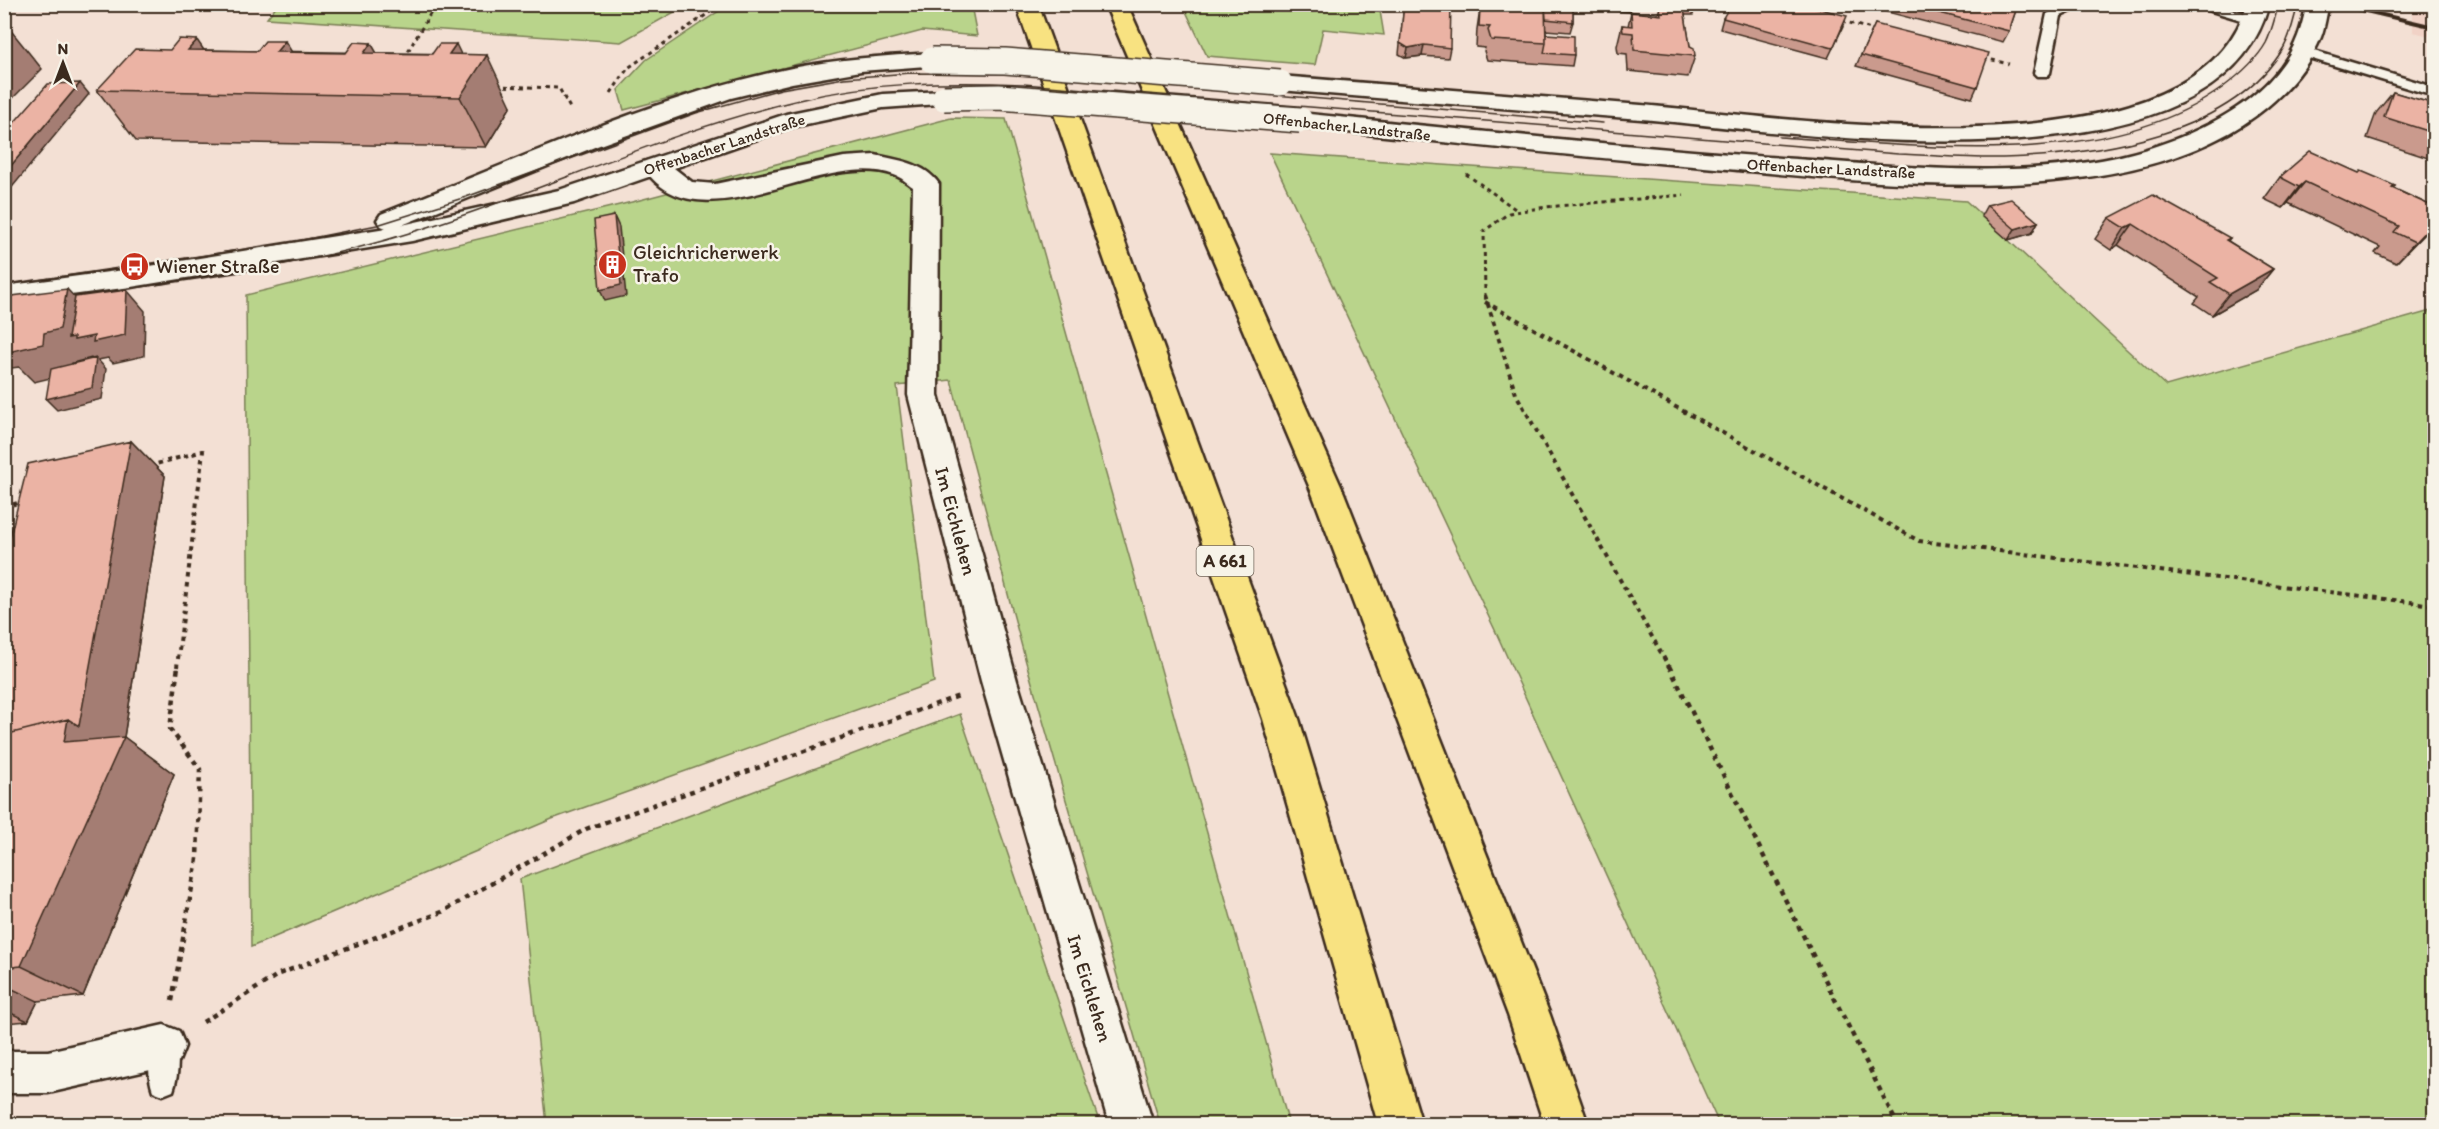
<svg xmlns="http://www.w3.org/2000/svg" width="2439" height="1129" font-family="Itim,sans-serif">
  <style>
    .built { fill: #f1d2c6 }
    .green { fill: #b9d48b; stroke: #7a7f54; stroke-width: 1.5 }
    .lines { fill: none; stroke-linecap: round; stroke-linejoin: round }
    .lane-casing { stroke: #3b2a1e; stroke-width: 5 }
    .street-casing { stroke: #3b2a1e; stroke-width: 5 }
    .secondary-casing { stroke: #3b2a1e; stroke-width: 5 }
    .highway-casing { stroke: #3b2a1e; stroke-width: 5 }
    .path-far2 { stroke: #3b2a1e; stroke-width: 3; stroke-dasharray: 4 4; stroke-linecap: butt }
    .path-far1 { stroke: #3b2a1e; stroke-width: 4; stroke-dasharray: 4.5 4.5; stroke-linecap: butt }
    .path { stroke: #3b2a1e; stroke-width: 4.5; stroke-dasharray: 5 5; stroke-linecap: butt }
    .lane { fill: #f7f3e8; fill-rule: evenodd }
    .street { fill: #f7f3e8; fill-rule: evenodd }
    .secondary { fill: #f7f3e8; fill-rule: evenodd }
    .highway { fill: #f8e281; fill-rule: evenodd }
    .tram { stroke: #3b2a1e; stroke-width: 1.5 }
    .rail { stroke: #3b2a1e; stroke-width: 4 }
    .secondary-bridge-casing { stroke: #3b2a1e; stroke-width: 28; stroke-linecap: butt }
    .secondary-bridge { stroke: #f7f3e8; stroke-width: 25 }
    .wall { fill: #ca9a8d; stroke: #3b2a1e; stroke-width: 1.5 }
    .shaded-wall { fill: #a47d73; stroke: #3b2a1e; stroke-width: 1.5 }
    .building { fill: #ebb3a4; stroke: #3b2a1e; stroke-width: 1.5 }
    .labels { text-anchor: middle; stroke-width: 5; stroke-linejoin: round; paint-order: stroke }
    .far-street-label { font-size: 16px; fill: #3b2a1e; stroke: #f7f3e8 }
    .shield { fill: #f7f3e8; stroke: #73665b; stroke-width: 1.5 }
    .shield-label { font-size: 18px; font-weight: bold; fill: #3b2a1e }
    .poi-label { font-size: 20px; fill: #3b2a1e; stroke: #f7f3e8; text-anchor: start }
    .street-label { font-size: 20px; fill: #3b2a1e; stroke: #f7f3e8 }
  </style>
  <rect width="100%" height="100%" fill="#f3e0d4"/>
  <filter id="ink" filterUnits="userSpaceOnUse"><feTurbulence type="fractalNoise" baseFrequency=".0167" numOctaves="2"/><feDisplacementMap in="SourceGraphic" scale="12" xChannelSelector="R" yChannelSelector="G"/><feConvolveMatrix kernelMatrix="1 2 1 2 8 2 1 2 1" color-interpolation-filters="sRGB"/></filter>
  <g filter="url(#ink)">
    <path class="built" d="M2413,5L2434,10V37L2413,32Z"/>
    <path class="green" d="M277,5V4L687,5L621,42L267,18Z
      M728,5H971L977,36L922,31L624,110L618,90L646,60Z
      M1183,5H1379L1384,35L1323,29L1315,65L1207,56Z
      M951,118L1006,119L1289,1124H1160L1026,662L951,380L897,386L934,682L552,819L251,947L246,295L636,201Z
      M1270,153L1966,201L2166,386L2434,310V1124H1719L1494,628Z
      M960,714L1100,1124H547L520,879Z"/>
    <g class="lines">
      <defs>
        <path id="lane" d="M2066,4H2087L2061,16L2050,73L2047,76H2037L2034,73L2047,14Z
          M2188,4H2213L2260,17L2262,20L2255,24Z
          M2304,48L2434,87V96L2299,55L2297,52Z
          M164,1033L173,1037C180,1052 179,1075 173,1091L163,1095L153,1091C147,1075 148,1052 155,1037Z"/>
        <path id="street" d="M875,155C898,160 925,163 939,184L938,395L1017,681L1153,1124H1109L981,681L908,395L913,187C907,183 901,177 894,175C820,148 699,251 643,167L647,161L656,159L665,161L692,182L715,184L844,157Z
          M164,1025L179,1031L185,1046L179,1061L164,1067L48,1093H4V1051H48Z"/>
        <path id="secondary" d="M2247,4H2269C2218,203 1790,131 1641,119C1521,110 1400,100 1280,90L1272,88L1268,83L1272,78L1280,76C1400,86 1521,95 1641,105C1781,116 2196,186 2247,4Z
          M2307,4H2329C2326,15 2325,27 2321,37C2310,64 2290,88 2267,107C2129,221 1861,180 1693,166C1562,155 1431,141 1300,127L1291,125L1288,120L1291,115L1300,113C1465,130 1631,147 1796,159C1908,167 2039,182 2147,149C2205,131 2275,97 2298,36C2302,26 2304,15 2307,4Z
          M932,53L940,55L944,60L940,65L861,71L792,83L731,98L597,146L402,225L559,190L786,114L883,94L944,91L953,93L956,98L953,103L883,108L792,127L574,203L412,241L131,287L4,304V286L131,269L386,228L381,226L377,220L381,214C515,162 649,97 792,68C838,59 885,56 932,53Z"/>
        <path id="highway" d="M1016,4H1038L1299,719L1422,1124H1378L1263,719Z
          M1105,4H1127L1344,493L1550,1015L1588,1124H1544L1508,1015L1312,493Z"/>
      </defs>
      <use href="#lane" class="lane-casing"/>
      <use href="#street" class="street-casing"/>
      <use href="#secondary" class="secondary-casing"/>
      <use href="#highway" class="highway-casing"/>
      <path class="path-far2" d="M1842,21L1875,30
        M404,58L436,4
        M1984,58L2009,64
        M497,86L559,88L570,108
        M611,93L628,68L722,4
        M1466,174L1518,211
        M1485,297L1484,231L1509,213L1546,207L1684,195"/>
      <path class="path-far1" d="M1485,295L1516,394L1669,667
        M1485,302L1919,541L2434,605
        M149,466L203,451L177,667
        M4,507L21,502"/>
      <path class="path" d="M1669,666L1897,1124
        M172,1001L197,859L200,769L170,729L178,666
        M203,1022L279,974L442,912L586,829L959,696"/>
      <use href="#lane" class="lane"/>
      <use href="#street" class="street"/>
      <use href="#secondary" class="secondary"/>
      <use href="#highway" class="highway"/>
      <path class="tram" d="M1779,137C1915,145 2104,173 2222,88C2238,76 2256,61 2266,43C2272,31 2275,16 2279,4
        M4,285L287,243L377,225L466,197L696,113L781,89L844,78L910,73L1027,74L1603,123
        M56,299C166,283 279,271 386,240C526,200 657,133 799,100C872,82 948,81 1023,84L1898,154C1933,155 1968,159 2003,158C2096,155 2232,136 2284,47C2291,35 2294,18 2298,4"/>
      <path class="rail" d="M2336,4L2434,27"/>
      <defs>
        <path id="secondary-bridge" d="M932,60L1005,61L1280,83
          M944,98L999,97L1300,120"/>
      </defs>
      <use href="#secondary-bridge" class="secondary-bridge-casing"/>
      <use href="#secondary-bridge" class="secondary-bridge"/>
    </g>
    <path class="wall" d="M1404,4L1450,48L1448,58L1422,56L1406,58L1399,54Z
      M1490,4H1573V22L1570,32L1546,30V34L1574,55L1572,66L1487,60L1484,51L1485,48L1476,47L1477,29L1480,8L1489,9Z
      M1583,4H1632L1630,12L1583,8Z
      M1683,4H1696L1693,15H1685L1690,46L1695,56L1688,77L1628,71L1627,54L1618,53L1617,46L1622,25L1628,26L1631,12L1658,14L1660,7L1682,9Z
      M1864,4H2018L2009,31L2003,42L1864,6Z
      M1723,18L1843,27L1828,58L1720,29Z
      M1875,24L1977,87L1972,98L1856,66Z
      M204,50L461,54L511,106L486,147L136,141L97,90Z
      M2393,92L2434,104V160L2367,138L2376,113Z
      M2359,173L2395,186L2393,188L2434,207V223L2396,263L2375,253L2380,247L2288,203L2283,208L2264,199L2280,177Z
      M1987,205L2038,222L2032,233L2008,240L1981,216Z
      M2109,218L2230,238L2228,241L2273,269L2256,290L2212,315L2194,303L2199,297L2118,245L2111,250L2095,239Z
      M131,441L165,476L124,737L174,774L83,996L38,1001L28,1021L4,1023V561Z"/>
    <path class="shaded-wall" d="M4,22L42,69L4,107Z
      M197,40L231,90L188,50Z
      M285,41L316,92L276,52Z
      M371,43L400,93L364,53Z
      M456,44L472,77L487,55L511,106L486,147L460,97L449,54Z
      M1424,45L1422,56L1406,58L1408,48Z
      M80,83L89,94L4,197V174Z
      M2305,182L2288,203L2283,208L2299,187Z
      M614,216L619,227L626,296L605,301L600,290Z
      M2038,222L2032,233L2008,240L2015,229Z
      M2434,222L2425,233L2396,263L2415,242Z
      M2133,224L2118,245L2111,250L2125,228Z
      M2273,269L2256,290L2212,315L2229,294Z
      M67,289L94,318L127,290L145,311L144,356L113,363L108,358L98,360L106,369L102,399L57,410L46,399L93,361L91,358L72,363L71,373L34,382L19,367L4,369V345L11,352L44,333Z
      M4,405L9,409L4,431Z
      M131,441L165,476L124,737L174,774L83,996L21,966L4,788Z
      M4,985L38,1001L28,1021L4,1010Z"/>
    <path class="building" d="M1404,4H1451L1450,48L1424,45L1408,48L1400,43Z
      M1491,4L1545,5L1546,43L1491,40L1488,30L1490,27L1479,26L1480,8L1491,9Z
      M1543,4H1573V22L1546,19L1545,5Z
      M1731,4H1802L1847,16L1833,48L1723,18Z
      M1905,4H2018L2009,31Z
      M1660,7L1684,9L1690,46L1694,48L1695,56L1634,50L1633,33L1623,32L1622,25L1632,26L1631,12L1661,15Z
      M1875,24L1989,53L1977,87L1861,55Z
      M1546,34L1574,36V55L1544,53L1546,43Z
      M179,39L197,40L188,50L257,51L265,41H285L276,52L346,53L354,42L371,43L364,53L432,54L439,44H456L449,54L487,55L460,97L97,90L135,49L170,50Z
      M80,83L4,174V134L48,84Z
      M2393,92L2434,104V133L2384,117Z
      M2310,151L2359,173L2361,171L2380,179L2395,186L2392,188L2434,207V222L2415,242L2394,232L2399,226L2305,182L2299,187L2280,177Z
      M2153,195L2230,238L2226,240L2273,269L2229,294L2210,282L2218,278L2133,224L2125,228L2109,218Z
      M2011,199L2038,222L2015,229L1987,205Z
      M614,216L621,285L600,290L594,220Z
      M67,289L60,329L44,333L43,344L4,353L7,337H4V297Z
      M127,290L125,335L93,342L94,336L74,340V337L68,338L75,297Z
      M96,358L92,388L46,399L51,369Z
      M131,441L79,726L68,719L4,735V561L28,464Z
      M68,719L64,742L124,737L21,966L4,968V735Z"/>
  </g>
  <defs>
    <symbol id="building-disc" viewBox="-11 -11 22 22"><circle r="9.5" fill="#c8321e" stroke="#f7f3e8"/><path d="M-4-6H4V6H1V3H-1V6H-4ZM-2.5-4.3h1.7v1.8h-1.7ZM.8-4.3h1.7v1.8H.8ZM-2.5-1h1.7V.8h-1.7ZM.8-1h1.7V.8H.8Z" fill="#fff"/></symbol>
    <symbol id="bus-disc" viewBox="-11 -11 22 22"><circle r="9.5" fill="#c8321e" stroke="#f7f3e8"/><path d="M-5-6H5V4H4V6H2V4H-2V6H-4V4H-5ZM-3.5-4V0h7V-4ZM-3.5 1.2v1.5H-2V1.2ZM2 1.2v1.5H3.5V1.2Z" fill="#fff"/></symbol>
  </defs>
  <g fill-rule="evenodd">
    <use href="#building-disc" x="596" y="248" width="33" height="33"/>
    <use href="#bus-disc" x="118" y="250" width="33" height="33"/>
  </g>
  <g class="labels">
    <g class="far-street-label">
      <text transform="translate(1347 126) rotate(6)" y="6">Offenbacher Landstraße</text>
      <text transform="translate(724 144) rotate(-18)" y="6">Offenbacher Landstraße</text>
      <text transform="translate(1831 168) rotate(3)" y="6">Offenbacher Landstraße</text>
    </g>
    <rect class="shield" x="1196.5" y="546" width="57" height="30" rx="4.5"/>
    <g class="shield-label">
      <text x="1225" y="567">A 661</text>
    </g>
    <g class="poi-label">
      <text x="633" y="259">Gleichricherwerk<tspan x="633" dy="23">Trafo</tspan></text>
      <text x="156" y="273">Wiener Straße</text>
    </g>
    <g class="street-label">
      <text transform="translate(956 521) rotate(75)" y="7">Im Eichlehen</text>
      <text transform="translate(1090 988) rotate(73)" y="7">Im Eichlehen</text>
    </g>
  </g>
  <rect width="2439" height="1129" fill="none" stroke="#f7f3e8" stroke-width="24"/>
  <rect x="12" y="12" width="2415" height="1105" fill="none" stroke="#3b2a1e" stroke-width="2" filter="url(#ink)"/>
  <g transform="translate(63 63)" stroke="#f7f3e8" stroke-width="4.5" paint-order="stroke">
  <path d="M0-4.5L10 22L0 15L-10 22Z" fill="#3b2a1e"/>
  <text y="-9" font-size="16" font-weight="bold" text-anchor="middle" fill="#3b2a1e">N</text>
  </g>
</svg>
